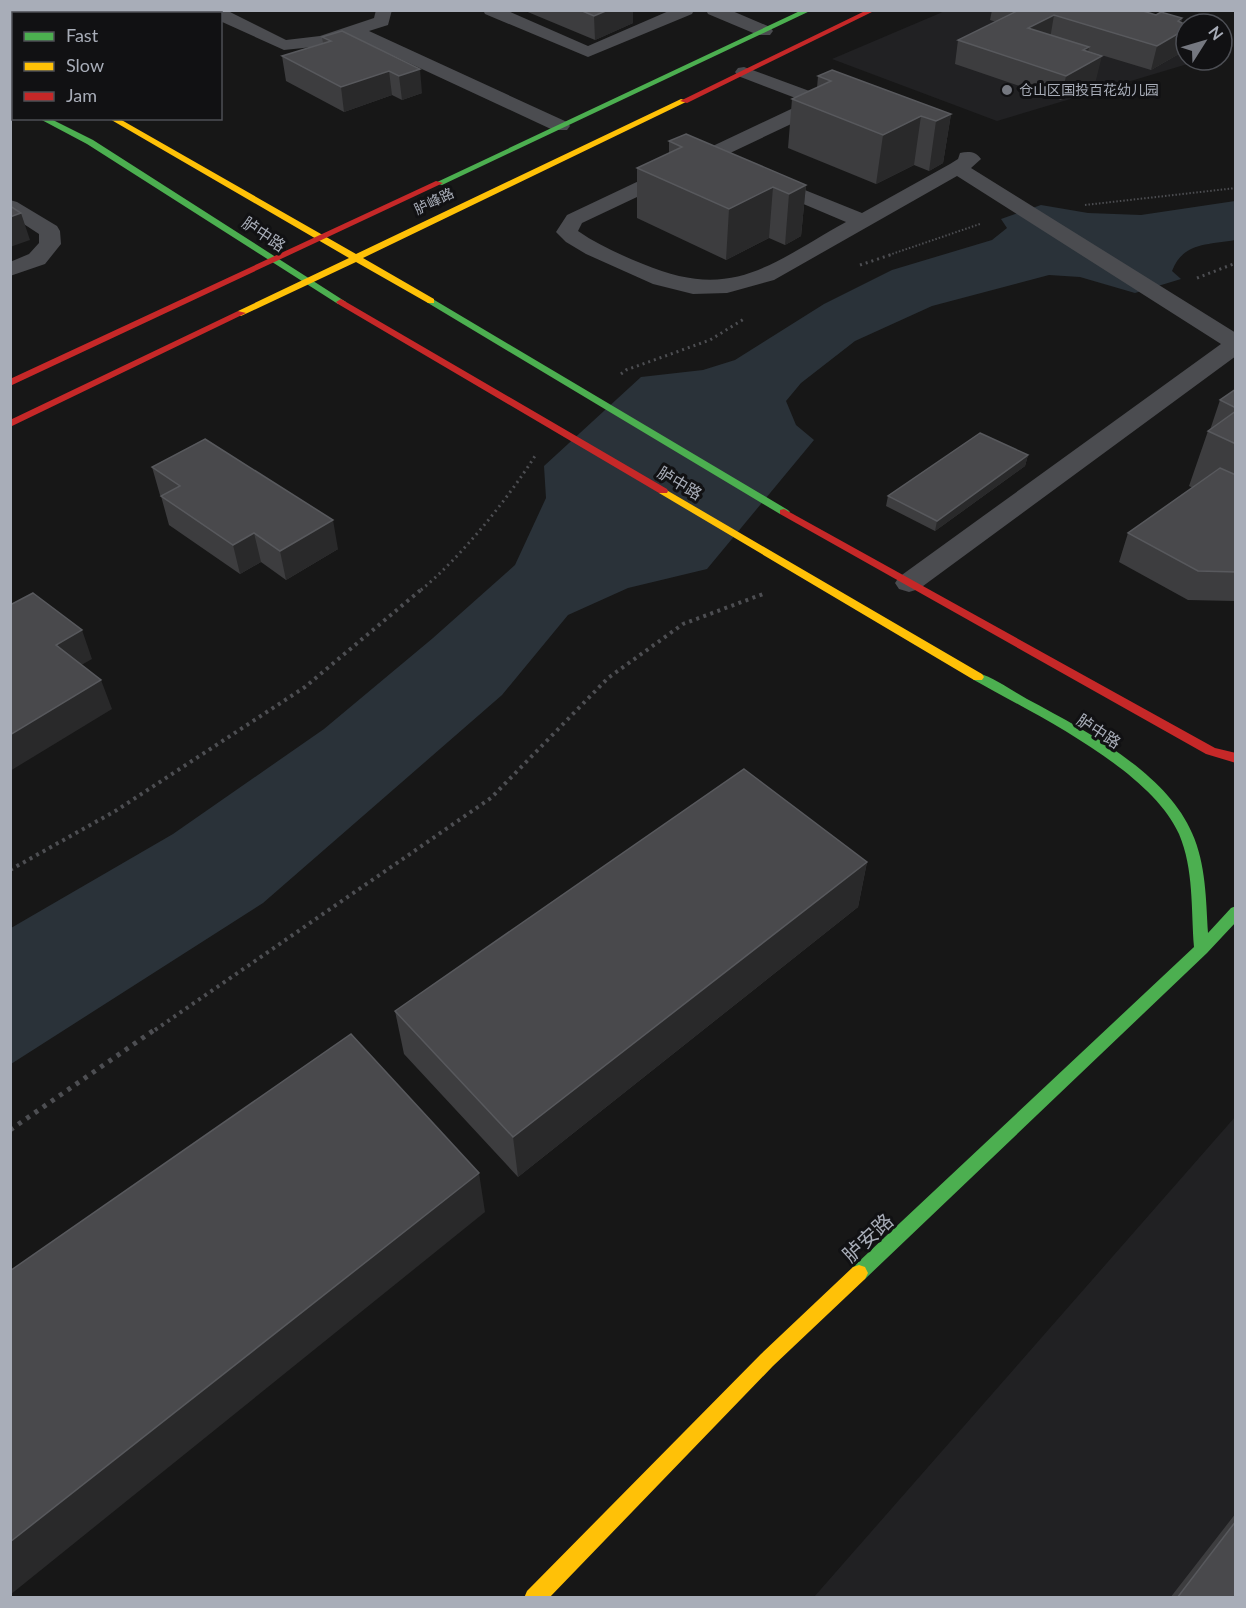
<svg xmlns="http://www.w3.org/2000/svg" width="1246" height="1608" font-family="Lato,'Noto Sans SC',sans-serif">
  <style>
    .built { fill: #212123 }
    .water { fill: #2a3239 }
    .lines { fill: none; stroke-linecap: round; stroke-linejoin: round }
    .path-far3 { stroke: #4d4e52; stroke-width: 2; stroke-dasharray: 1.5 2; stroke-linecap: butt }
    .path-far2 { stroke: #4d4e52; stroke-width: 3; stroke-dasharray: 2 4; stroke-linecap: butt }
    .path-far1 { stroke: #4d4e52; stroke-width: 4; stroke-dasharray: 3 4.5; stroke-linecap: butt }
    .path { stroke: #4d4e52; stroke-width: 5; stroke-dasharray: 4 6; stroke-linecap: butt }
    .street { fill: #4b4c50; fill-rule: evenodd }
    .fast { fill: #4caf50; fill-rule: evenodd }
    .slow { fill: #ffc107; fill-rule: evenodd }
    .jam { fill: #c62828; fill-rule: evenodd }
    .wall { fill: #3d3d3f }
    .shaded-wall { fill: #29292a }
    .building { fill: #49494c; stroke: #58595d; stroke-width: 1.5 }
    .poi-dot { fill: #757880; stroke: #111113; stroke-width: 2 }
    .labels { text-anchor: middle; stroke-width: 6; stroke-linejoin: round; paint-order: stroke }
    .far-poi-label { font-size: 14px; fill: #a8adb8; stroke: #111113; text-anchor: start }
    .far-street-label { font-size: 14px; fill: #a8adb8; stroke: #111113 }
    .street-label { font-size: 16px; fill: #a8adb8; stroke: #111113 }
    .near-street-label { font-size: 20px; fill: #a8adb8; stroke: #111113 }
  </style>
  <rect width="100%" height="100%" fill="#171717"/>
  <path class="built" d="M1110,10L1186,37V60H1201L997,121L832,59L945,11Z
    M1235,1117V1597H814Z"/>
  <path class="water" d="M1235,201V240C1208,245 1183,242 1172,271L1181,279L1135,293L1080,277L1049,275L932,306L855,341L801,383L786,401L796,425L814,440L707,569L628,588L568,615L502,695L263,903L11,1064V928L173,834L324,729L433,638L515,565L546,498L544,466L641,377L703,370L735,360L824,304L892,270L992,240L1007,228L1001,219L1041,205L1088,213L1141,215Z"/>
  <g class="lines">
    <path class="path-far3" d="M1085,205L1236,188
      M889,255L980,224"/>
    <path class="path-far2" d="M860,265L893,254
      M1197,278L1236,263
      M621,374L626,370L710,340L744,319
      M421,590C461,557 507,500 535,456"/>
    <path class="path-far1" d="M10,870L117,810L305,687L423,588
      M155,1030L491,798L608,678L683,624L763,594"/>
    <path class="path" d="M10,1130L157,1028"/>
    <path class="street" d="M214,10H226L286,40L320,36L374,18L376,10H392L388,25L369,31L567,122L570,126L567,130H553L353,37L322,46L284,50L220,21V14H212Z
      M483,10H506L588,46L671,10H694L692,14L588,57L485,14Z
      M706,10H730L770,27L773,31L770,35H758L708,14Z
      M744,67L842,103L844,107L842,111L835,113L823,109L582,223L578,231C598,245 621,255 643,264C733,302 770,264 846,222L756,184L753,180L756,176H770L862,213L950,164L958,159L960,153C968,151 976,151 981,159L971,168L1236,333V356L919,589L909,592L899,589L895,583L899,577L1221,344L957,176L774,280L727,293L693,294L653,284L586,254L566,242L556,232L567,215L806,102L738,76L735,72L738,68Z
      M10,200L17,202L57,226L60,231L61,244L45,264L10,276V262L29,254L39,243V234L10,215Z"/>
    <path class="fast" d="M802,10H812L442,185L435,183Z
      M10,73L14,74V79L10,78Z
      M10,101L14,102V107L10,106Z
      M38,118H49L93,140L346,302L338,304L87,144Z
      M431,298L788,510L790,512L788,514H780L428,303L426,301Z
      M978,673C995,678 1011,690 1027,699C1083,729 1166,772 1192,833C1206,864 1206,900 1208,933L1231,908L1236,906V922L1207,953L865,1279L859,1281L853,1279L850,1273L853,1267L1194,947C1191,910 1194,869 1179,834C1150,769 1034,714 974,680L972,677L974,674Z"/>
    <path class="slow" d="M681,99L688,101L363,258L434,299V303H428L356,262L241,316L238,315V311L349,258L108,118H118L356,254Z
      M663,488L982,674L984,677L982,680H974L659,493V489Z
      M859,1265L865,1267L868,1273L865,1279L773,1366L549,1598H524L527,1591L761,1354L853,1267Z"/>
    <path class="jam" d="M867,10H876L687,103L680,101Z
      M436,181L443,183L10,386V379Z
      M341,299L667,489L668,491L667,493H659L338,304L336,302Z
      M238,311L246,313L10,427V420Z
      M784,509L1215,748L1236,753V763L1206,754L780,514V510Z"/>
  </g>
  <path class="wall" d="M523,10H633V23L595,40Z
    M992,10H1140L1156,15L1182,18L1181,23L1186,25V42L1184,51L1151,70L1088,51L1096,80L1061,100L955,64L958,40L996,22L990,20Z
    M342,31L422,93L402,100L392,95L344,112L286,81L282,56L323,43L322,37Z
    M818,76L951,114L943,163L929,171L914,165L876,184L788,148L792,99L817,88Z
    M669,141L806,185L801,236L785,245L769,238L726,260L637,218V168L669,153Z
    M1236,389V601L1188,600L1119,562L1128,533L1193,488L1189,486L1208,431L1210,430L1220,400Z
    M1028,455L1025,466L935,531L886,506L888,496Z
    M152,467L338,549L286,580L261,562L240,574L169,525L161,496L160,495Z
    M867,862L858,907L518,1177L404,1054L395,1011Z
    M1236,1513V1598H1170Z"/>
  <path class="shaded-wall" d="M608,10H633V23L595,40L594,16Z
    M1054,15L1050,39L1028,28Z
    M1182,18L1178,34L1186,29V42L1184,51L1151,70L1157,46L1178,21Z
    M1089,47L1085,66L1102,56L1096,80L1061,100L1066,76L1083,50Z
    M420,69L422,93L402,100L399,76Z
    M389,71L392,95L344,112L341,87Z
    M951,114L943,163L929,171L936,121Z
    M921,116L914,165L876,184L883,135Z
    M806,185L801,236L785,245L789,194Z
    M773,187L769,238L726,260L729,209Z
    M21,213L30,240L10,247V217Z
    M1028,455L1025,466L935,531L937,521Z
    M333,520L338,549L286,580L280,551Z
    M254,533L261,562L240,574L233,545Z
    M82,630L92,659L67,673L56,645Z
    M101,680L112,709L10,771V735Z
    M867,862L858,907L518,1177L513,1137Z
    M479,1173L485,1212L10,1595V1542Z"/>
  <path class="building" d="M80,10H159L165,14H85Z
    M580,10H608L594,16Z
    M1019,10H1140L1156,15L1161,12L1182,18L1178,21L1186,25V29L1157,46L1054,15L1028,28L1089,47L1083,50L1102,56L1066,76L958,40Z
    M342,31L420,69L399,76L389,71L341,87L282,56L331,41L322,37Z
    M832,70L951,114L936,121L921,116L883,135L792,99L831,81L818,76Z
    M686,134L806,185L789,194L773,187L729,209L637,168L682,147L669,141Z
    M10,206L21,213L10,217Z
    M1236,389V408L1220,400Z
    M1236,411V444L1208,431Z
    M980,433L1028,455L937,521L888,496Z
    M205,439L333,520L280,551L254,533L233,545L161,496L180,486L152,467Z
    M1220,468L1236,475V572L1198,571L1128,533Z
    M33,593L82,630L56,645L101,680L10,735V605Z
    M744,769L867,862L513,1137L395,1011Z
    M351,1034L479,1173L10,1542V1271Z
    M1236,1521V1598H1177Z"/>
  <circle class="poi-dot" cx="1007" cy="90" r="6"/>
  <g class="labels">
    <g class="far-poi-label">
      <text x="1019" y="95">仓山区国投百花幼儿园</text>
    </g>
    <g class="far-street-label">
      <text transform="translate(434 201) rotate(-26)" y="5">胪峰路</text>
    </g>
    <g class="street-label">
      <text transform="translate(264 234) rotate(34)" y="6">胪中路</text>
      <text transform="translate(680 483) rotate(31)" y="6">胪中路</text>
      <text transform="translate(1099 731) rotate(33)" y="6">胪中路</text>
    </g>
    <g class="near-street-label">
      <text transform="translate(868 1238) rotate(-43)" y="7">胪安路</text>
    </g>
  </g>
  <rect width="1246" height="1608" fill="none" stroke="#a8adb8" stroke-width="24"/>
  <rect x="12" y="12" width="210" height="108" fill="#111113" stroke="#4d4f55" stroke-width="1.5"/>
  <rect x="24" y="32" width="30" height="9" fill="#4caf50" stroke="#4d4f55" stroke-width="1.5"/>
  <text x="66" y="42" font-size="18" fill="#a8adb8">Fast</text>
  <rect x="24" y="62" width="30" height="9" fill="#ffc107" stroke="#4d4f55" stroke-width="1.5"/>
  <text x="66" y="72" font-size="18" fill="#a8adb8">Slow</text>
  <rect x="24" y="92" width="30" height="9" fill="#c62828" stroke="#4d4f55" stroke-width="1.5"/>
  <text x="66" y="102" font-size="18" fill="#a8adb8">Jam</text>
  <g transform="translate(1204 42) rotate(53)"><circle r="28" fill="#111113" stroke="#4d4f55" stroke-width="1.5"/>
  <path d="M0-4.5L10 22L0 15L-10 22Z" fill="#757880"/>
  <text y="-9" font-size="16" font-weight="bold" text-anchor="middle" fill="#a8adb8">N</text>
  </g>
</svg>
